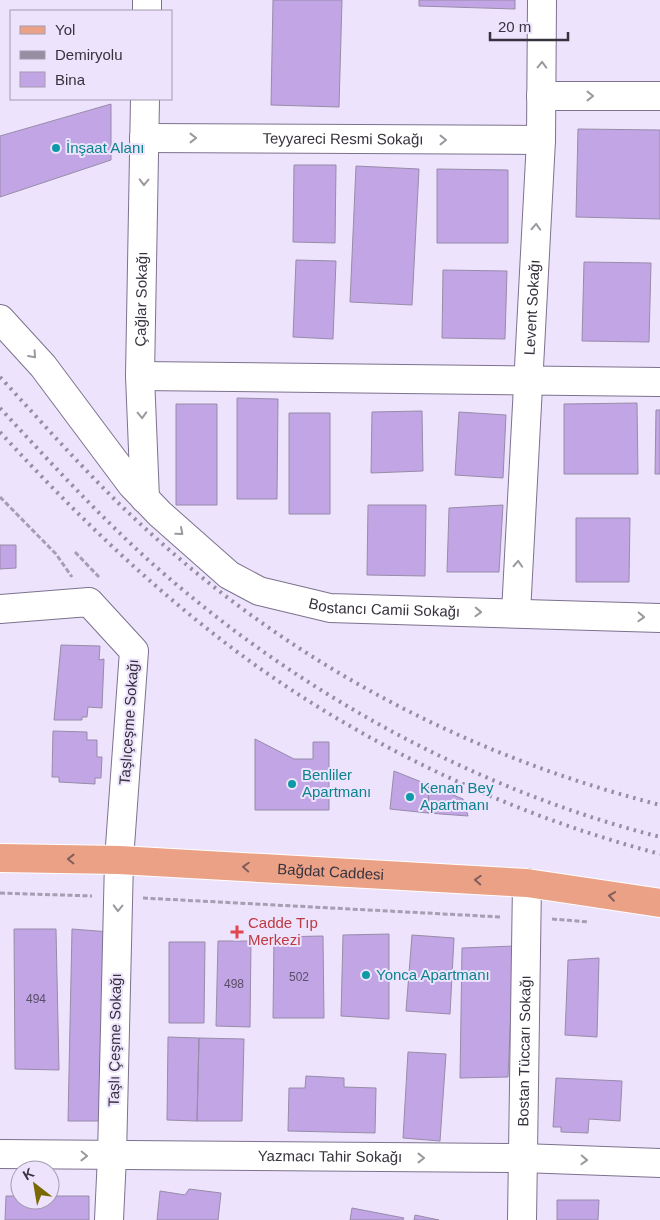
<svg xmlns="http://www.w3.org/2000/svg" width="660" height="1220" font-family="Arial,sans-serif">
  <style>
    .building { fill: #c1a5e5; stroke: #988ca9 }
    .lines { fill: none; stroke-linecap: round; stroke-linejoin: round }
    .minor-casing { stroke: #7d728d; stroke-width: 30 }
    .major-casing { stroke: #fff; stroke-width: 30 }
    .path { stroke: #a69eb2; stroke-width: 3; stroke-dasharray: 5 2.5; stroke-linecap: butt }
    .minor { stroke: #fff; stroke-width: 28 }
    .major { stroke: #eba186; stroke-width: 28 }
    .rail { stroke: #968ea1; stroke-width: 4; stroke-dasharray: 2.5 5; stroke-linecap: butt }
    .oneway { stroke: #9b989e }
    .oneway2 { stroke: #7f5e5b }
    .culture-dot { fill: #0f9aa8; stroke: #ede3fc; stroke-width: 2 }
    .health-dot { fill: #e0444e; stroke: #ede3fc; stroke-width: 2 }
    .labels { text-anchor: middle; stroke-width: 4; stroke-linejoin: round; paint-order: stroke }
    .number-label { font-size: 12px; fill: #5a4f68 }
    .street-label { font-size: 15px; fill: #37323e; stroke: #ede3fc }
    .culture-label { font-size: 15px; fill: #0d838f; stroke: #ede3fc; text-anchor: start }
    .health-label { font-size: 15px; fill: #be3a42; stroke: #ede3fc; text-anchor: start }
  </style>
  <rect width="100%" height="100%" fill="#ede3fc"/>
  <path class="building" d="M273,0H342L339,107L271,105Z
    M419,0H515V9L419,6Z
    M111,104V160L0,197V136Z
    M578,129L660,130V219L576,217Z
    M294,165H336L335,243L293,242Z
    M356,166L419,169L412,305L350,302Z
    M437,169L508,170V243H437Z
    M296,260L336,261L333,339L293,337Z
    M584,262L651,263L649,342L582,341Z
    M443,270L507,271L505,339L442,338Z
    M237,398L278,399L277,499H237Z
    M637,403L638,474H564V404Z
    M176,404H217V505H176Z
    M656,410H660V474H655Z
    M422,411L423,471L371,473L372,412Z
    M459,412L506,415L503,478L455,475Z
    M289,413H330V514H289Z
    M368,505H426L425,576L367,575Z
    M503,505L499,572H447L449,508Z
    M576,518H630L629,582H576Z
    M0,545H16V568L0,569Z
    M61,645L100,646L99,660L104,659L102,708L88,707L87,717H82V720H54Z
    M53,731L87,732V740H97V757H102L101,778H95V784L59,782V777H52Z
    M255,739L294,759H313V742H329V810H255Z
    M394,771L429,785L428,813L390,809Z
    M429,785L463,799L468,816L428,813Z
    M14,929H56L59,1070L15,1069Z
    M72,929L110,932L108,1121H68Z
    M389,934V1019L341,1016L343,935Z
    M412,935L454,938L450,1014L406,1011Z
    M323,936L324,1018H273L274,937Z
    M218,941H251L250,1027L216,1026Z
    M169,942H205L204,1023H169Z
    M514,946L508,1077L460,1078L462,948Z
    M599,958L597,1037L565,1035L568,960Z
    M168,1037L199,1038L197,1121L167,1120Z
    M199,1038L244,1039L242,1121H197Z
    M408,1052L446,1054L440,1141L403,1138Z
    M306,1076L344,1078V1087L376,1088L375,1133L288,1131L289,1088H305Z
    M556,1078L622,1081L620,1121L589,1119L588,1133L561,1132V1127H553Z
    M189,1189L221,1193L218,1220H157L160,1191L185,1195Z
    M6,1196H20V1200H50V1196H89V1220H5Z
    M557,1200H599L598,1220H557Z
    M352,1208L404,1218L403,1220H350Z
    M415,1215L439,1220H414Z"/>
  <g class="lines">
    <defs>
      <g id="minor">
        <path d="M147,11V0"/>
        <path d="M541,96H660"/>
        <path id="s1" d="M144,138L541,140"/>
        <path id="s2" d="M0,319L43,366L132,485L160,514L229,575L259,591L330,608L660,618"/>
        <path d="M140,376L660,382"/>
        <path id="s3" d="M145,499L140,376L145,99"/>
        <path d="M0,609L89,602L134,651L119,860L112,1156L109,1220"/>
        <path id="s4" d="M516,613L541,140L542,0"/>
        <path id="s5" d="M0,1154L522,1158L660,1163"/>
        <path id="s6" d="M522,1220L527,883"/>
      </g>
      <g id="major">
        <path id="s7" d="M0,858L119,860L527,883L660,903"/>
      </g>
    </defs>
    <use href="#minor" class="minor-casing"/>
    <use href="#major" class="major-casing"/>
    <path class="path" d="M0,497L56,554L72,577
      M75,552L99,577
      M0,893L92,896
      M143,898L501,917
      M552,919L589,922"/>
    <use href="#minor" class="minor"/>
    <use href="#major" class="major"/>
    <path class="rail" d="M0,377C48,429 95,483 148,531C296,666 466,755 660,805
      M0,408C50,462 100,517 155,566C299,693 473,789 660,837
      M0,432C64,502 131,568 205,627C337,733 497,811 660,854"/>
  </g>
  <defs><path id="oneway-chevron" d="M-2-3.5L2.5 0L-2 3.5" fill="none" stroke-width="1.6" stroke-linecap="round" stroke-linejoin="round" transform="scale(1.25)"/></defs>
  <g class="oneway">
    <use href="#oneway-chevron" transform="translate(542 65) rotate(-89)"/>
    <use href="#oneway-chevron" transform="translate(590 96)"/>
    <use href="#oneway-chevron" transform="translate(193 138)"/>
    <use href="#oneway-chevron" transform="translate(443 140)"/>
    <use href="#oneway-chevron" transform="translate(144 182) rotate(91)"/>
    <use href="#oneway-chevron" transform="translate(536 227) rotate(-87)"/>
    <use href="#oneway-chevron" transform="translate(33 355) rotate(48)"/>
    <use href="#oneway-chevron" transform="translate(142 415) rotate(88)"/>
    <use href="#oneway-chevron" transform="translate(180 532) rotate(41)"/>
    <use href="#oneway-chevron" transform="translate(518 564) rotate(-87)"/>
    <use href="#oneway-chevron" transform="translate(478 612) rotate(2)"/>
    <use href="#oneway-chevron" transform="translate(641 617) rotate(2)"/>
    <use href="#oneway-chevron" transform="translate(118 908) rotate(91)"/>
    <use href="#oneway-chevron" transform="translate(84 1156) rotate(1)"/>
    <use href="#oneway-chevron" transform="translate(421 1158)"/>
    <use href="#oneway-chevron" transform="translate(584 1160) rotate(2)"/>
  </g>
  <g class="oneway2">
    <use href="#oneway-chevron" transform="translate(71 859) rotate(-179)"/>
    <use href="#oneway-chevron" transform="translate(246 867) rotate(-177)"/>
    <use href="#oneway-chevron" transform="translate(478 880) rotate(-177)"/>
    <use href="#oneway-chevron" transform="translate(612 896) rotate(-172)"/>
  </g>
  <g class="culture-dot">
    <circle cx="56" cy="148" r="5"/>
    <circle cx="292" cy="784" r="5"/>
    <circle cx="410" cy="797" r="5"/>
    <circle cx="366" cy="975" r="5"/>
  </g>
  <path class="health-dot" d="M234.5 924.5h5v5h5v5h-5v5h-5v-5h-5v-5h5z"/>
  <g class="labels">
    <g class="number-label">
      <text x="299" y="981">502</text>
      <text x="234" y="988">498</text>
      <text x="36" y="1003">494</text>
    </g>
    <g class="street-label">
      <text dy="5" stroke="none"><textPath href="#s1" startOffset="199">Teyyareci Resmi Sokağı</textPath></text>
      <text dy="5" stroke="none"><textPath href="#s3" startOffset="200">Çağlar Sokağı</textPath></text>
      <text dy="5" stroke="none"><textPath href="#s4" startOffset="306">Levent Sokağı</textPath></text>
      <text dy="5" stroke="none"><textPath href="#s2" startOffset="506">Bostancı Camii Sokağı</textPath></text>
      <text transform="translate(129 722) rotate(-86)" y="5">Taşlıçeşme Sokağı</text>
      <text dy="5" stroke="none"><textPath href="#s7" startOffset="331">Bağdat Caddesi</textPath></text>
      <text transform="translate(115 1040) rotate(-89)" y="5">Taşlı Çeşme Sokağı</text>
      <text dy="5" stroke="none"><textPath href="#s6" startOffset="169">Bostan Tüccarı Sokağı</textPath></text>
      <text dy="5" stroke="none"><textPath href="#s5" startOffset="330">Yazmacı Tahir Sokağı</textPath></text>
    </g>
    <g class="culture-label">
      <text x="66" y="153">İnşaat Alanı</text>
      <text x="302" y="780">Benliler<tspan x="302" dy="17">Apartmanı</tspan></text>
      <text x="420" y="793">Kenan Bey<tspan x="420" dy="17">Apartmanı</tspan></text>
      <text x="376" y="980">Yonca Apartmanı</text>
    </g>
    <g class="health-label">
      <text x="248" y="928">Cadde Tıp<tspan x="248" dy="17">Merkezi</tspan></text>
    </g>
  </g>
  <rect x="10" y="10" width="162" height="90" fill="#ede3fc" stroke="#a49cb0"/>
  <rect x="20" y="26" width="25" height="8" fill="#eba186" stroke="#a49cb0"/>
  <text x="55" y="35" font-size="15" fill="#37323e">Yol</text>
  <rect x="20" y="51" width="25" height="8" fill="#968ea1" stroke="#a49cb0"/>
  <text x="55" y="60" font-size="15" fill="#37323e">Demiryolu</text>
  <rect x="20" y="72" width="25" height="15" fill="#c1a5e5" stroke="#a49cb0"/>
  <text x="55" y="85" font-size="15" fill="#37323e">Bina</text>
  <g transform="translate(35 1185) rotate(329)"><circle r="24" fill="#ede3fc" stroke="#a49cb0"/>
  <path d="M0-4L9 19L0 12L-9 19Z" fill="#796900"/>
  <text y="-8" font-size="14" font-weight="bold" text-anchor="middle" fill="#37323e">K</text>
  </g>
  <path d="M490 32v8h78v-8" fill="none" stroke="#37323e" stroke-width="2.5"/>
  <text x="498" y="32" font-size="15" fill="#37323e" stroke="#ede3fc" stroke-width="4" paint-order="stroke">20 m</text>
</svg>
